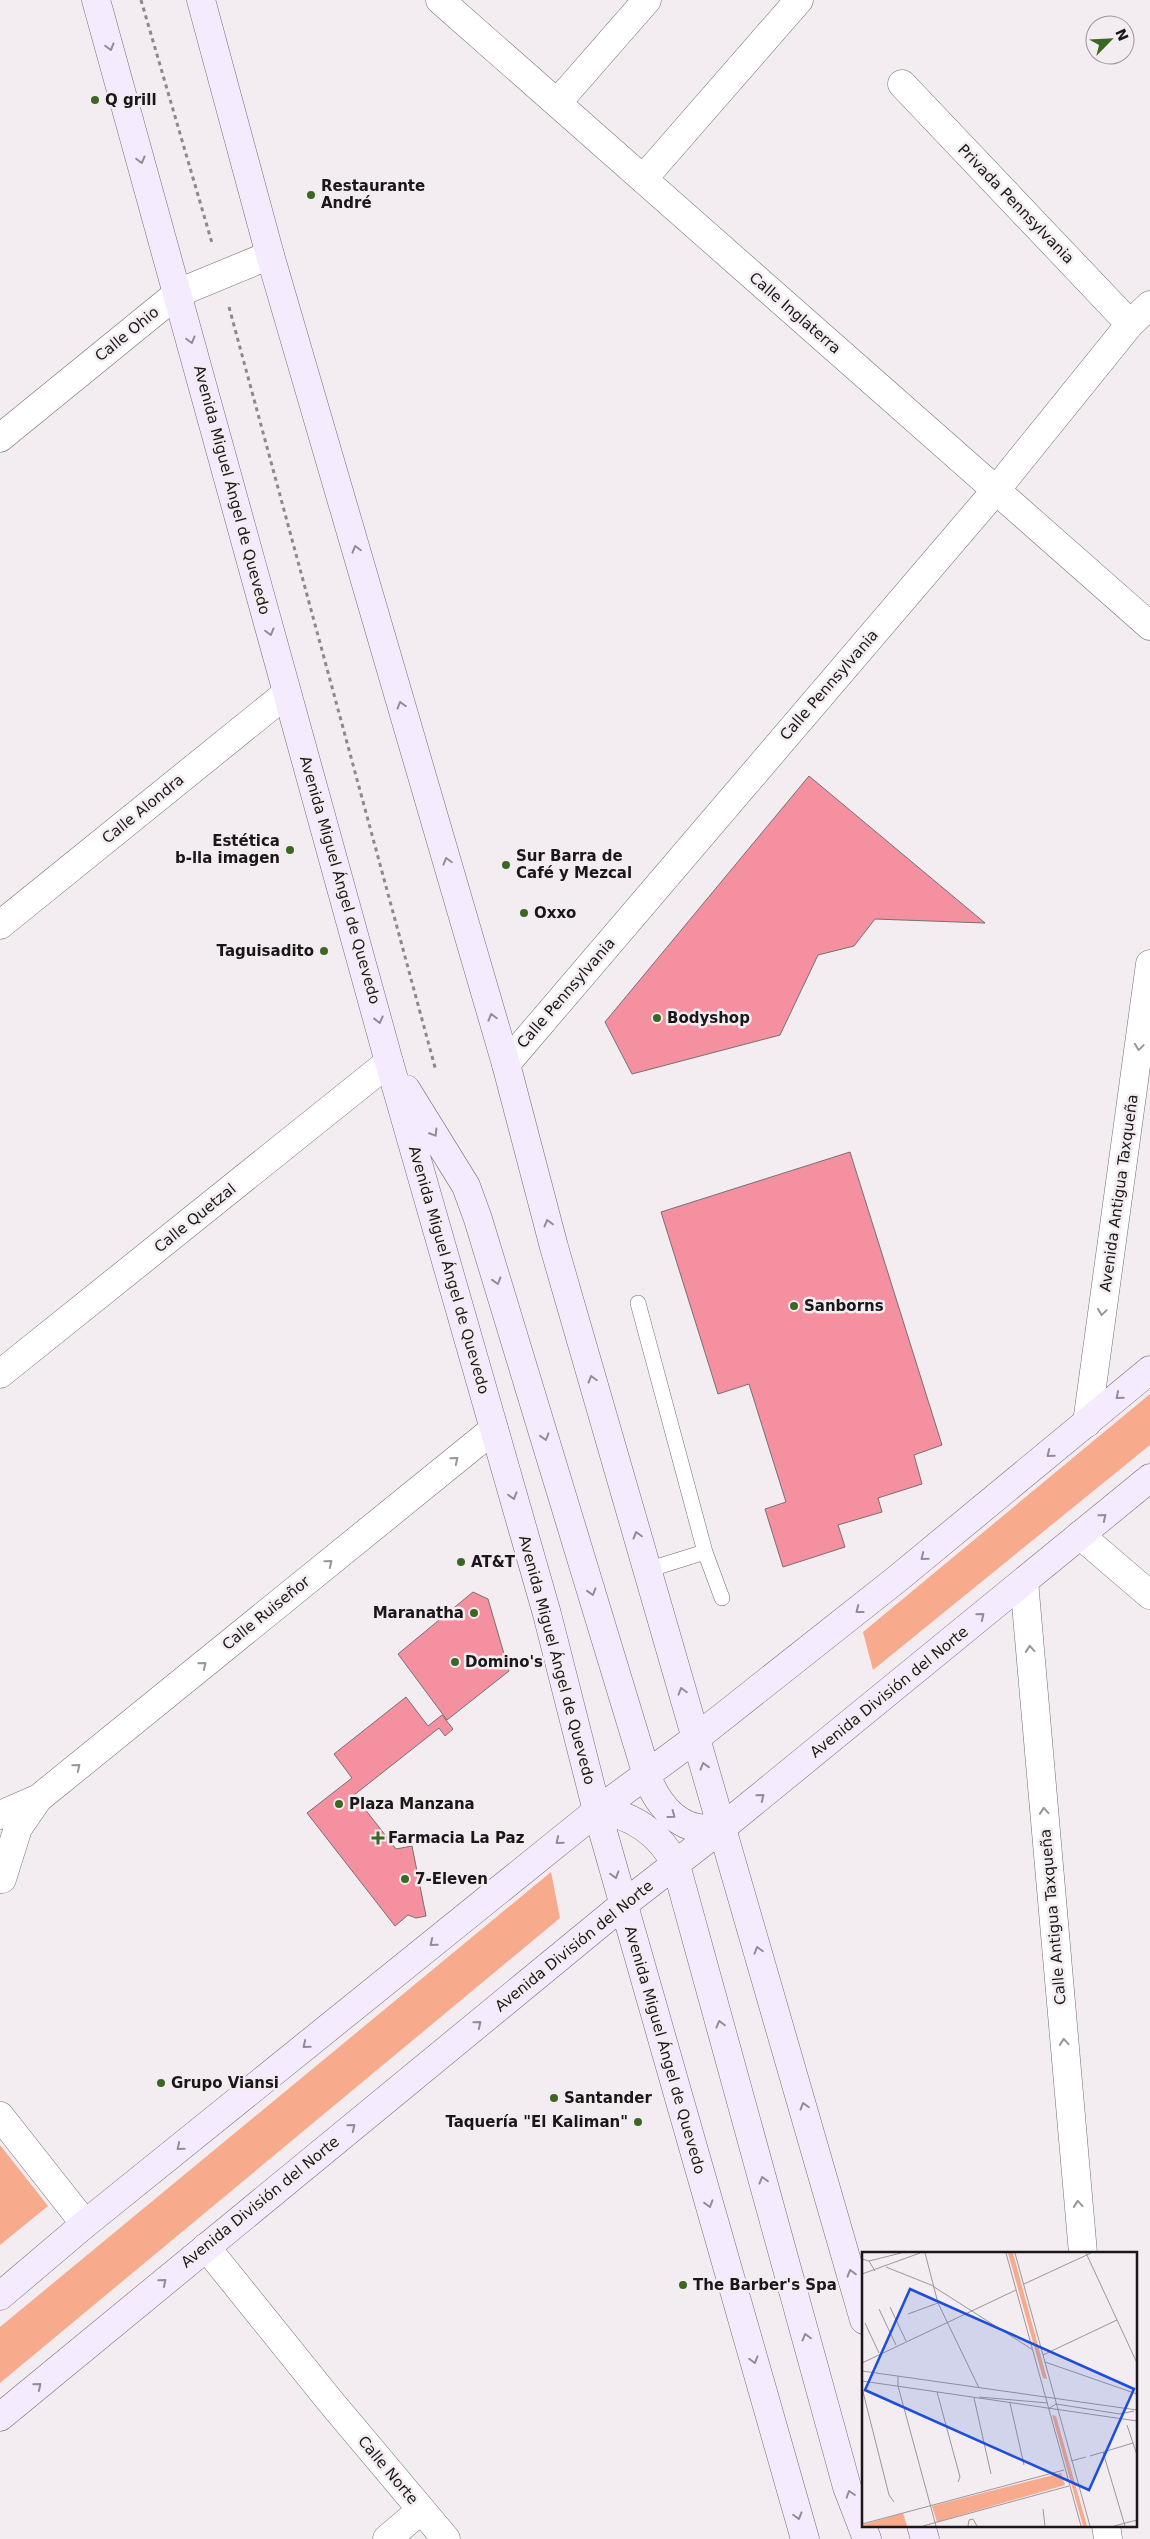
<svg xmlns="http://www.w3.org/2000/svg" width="1150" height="2539" font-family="'DejaVu Sans',sans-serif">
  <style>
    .green { fill: #f7aa8c }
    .building { fill: #f590a0; stroke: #777070 }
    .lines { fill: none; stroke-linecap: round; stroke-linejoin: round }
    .lane-casing { stroke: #736d71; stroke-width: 16 }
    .street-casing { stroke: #736d71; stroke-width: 29 }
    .secondary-casing { stroke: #736d71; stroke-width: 29 }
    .path { stroke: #8d888b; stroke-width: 3; stroke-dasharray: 4 4; stroke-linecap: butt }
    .lane { stroke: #fff; stroke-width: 15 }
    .street { stroke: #fff; stroke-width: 28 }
    .secondary { stroke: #f5ebfe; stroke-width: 28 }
    .oneway { stroke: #928c96 }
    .oneway2 { stroke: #989797 }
    .poi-dot { fill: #3c6623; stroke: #f3ecf0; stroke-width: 2 }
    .labels { text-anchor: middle; stroke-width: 5; stroke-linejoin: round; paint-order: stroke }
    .poi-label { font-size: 15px; font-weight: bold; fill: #191718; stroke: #f3ecf0; text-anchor: start }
    .street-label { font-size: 15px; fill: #191718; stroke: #f3ecf0 }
    .inset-road { fill: none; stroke: #9c979a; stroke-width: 1 }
    .view { fill: #1d4ed8; fill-opacity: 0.15; stroke: #1d4ed8; stroke-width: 2.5 }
    .inset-edge { fill: none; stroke: #191718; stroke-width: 2.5 }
  </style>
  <rect width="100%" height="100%" fill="#f3ecf0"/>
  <path class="green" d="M1150,1394V1445L873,1670L863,1632Z
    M551,1872L560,1918L0,2383V2327Z
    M0,2145L48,2206L0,2245Z"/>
  <path class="building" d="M809,776L985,923L875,919L854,946L818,955L780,1035L632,1074L605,1022Z
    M850,1152L942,1445L914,1455L922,1484L878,1498L882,1512L838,1525L845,1547L783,1567L765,1509L786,1502L749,1384L718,1394L661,1212Z
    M473,1592L488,1599L509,1671L447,1720L398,1654Z
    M406,1697L428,1726L442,1715L453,1729L445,1736L439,1728L354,1795L396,1849L412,1846L426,1916L416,1918L408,1915L395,1926L307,1813L352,1778L334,1754Z"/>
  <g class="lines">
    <defs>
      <path id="lane" d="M638,1303L705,1552
        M647,1570L705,1552L722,1598"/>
      <path id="street" d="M440,0L1150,626
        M902,84L1130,324
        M557,103L647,0
        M643,179L799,0
        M0,438L178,293L270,255
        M0,925L287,693
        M506,1064L996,490L1130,324L1150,305
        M0,1374L389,1062
        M1087,1423L1150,964
        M1080,1535L1150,1595
        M1024,1581L1083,2253
        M0,1815L39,1798L494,1429
        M2,1879L18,1828L38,1799
        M0,2116L85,2224
        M206,2247L330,2401L446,2539
        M1106,2525L1108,2539
        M387,2539L421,2510"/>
      <path id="secondary" d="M96,0L389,1062L547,1614L597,1811L805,2539
        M201,0L270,255L506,1064L554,1247L864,2320
        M406,1089L466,1186L478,1219L649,1782C663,1813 687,1836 723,1827
        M597,1811C632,1813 661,1835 676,1865L847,2487L867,2539
        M0,2296L85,2224L597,1811L696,1738L897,1579L1150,1370
        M0,2417L624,1904L723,1827L1150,1478
        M921,2525L925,2539"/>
    </defs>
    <use href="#lane" class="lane-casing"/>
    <use href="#street" class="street-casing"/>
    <use href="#secondary" class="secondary-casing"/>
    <path class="path" d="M141,0L212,243
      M229,307L436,1071"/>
    <use href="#lane" class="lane"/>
    <use href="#street" class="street"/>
    <use href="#secondary" class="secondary"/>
  </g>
  <defs><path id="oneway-chevron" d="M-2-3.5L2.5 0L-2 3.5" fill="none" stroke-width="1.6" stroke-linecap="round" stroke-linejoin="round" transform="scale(1.25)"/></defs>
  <g class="oneway">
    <use href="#oneway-chevron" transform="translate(110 47) rotate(74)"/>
    <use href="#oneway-chevron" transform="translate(141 160) rotate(75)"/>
    <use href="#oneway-chevron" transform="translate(191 340) rotate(75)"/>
    <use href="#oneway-chevron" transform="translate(356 549) rotate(-106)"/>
    <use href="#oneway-chevron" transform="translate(270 632) rotate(75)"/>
    <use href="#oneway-chevron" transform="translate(401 705) rotate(-106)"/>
    <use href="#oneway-chevron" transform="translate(447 861) rotate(-106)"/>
    <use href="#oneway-chevron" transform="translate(492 1017) rotate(-106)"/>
    <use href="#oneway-chevron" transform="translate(379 1020) rotate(76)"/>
    <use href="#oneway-chevron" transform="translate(434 1133) rotate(58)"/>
    <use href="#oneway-chevron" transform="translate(548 1223) rotate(-105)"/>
    <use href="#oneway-chevron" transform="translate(497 1281) rotate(73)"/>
    <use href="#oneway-chevron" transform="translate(592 1379) rotate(-106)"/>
    <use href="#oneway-chevron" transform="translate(1119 1396) rotate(140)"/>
    <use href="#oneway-chevron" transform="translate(545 1437) rotate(73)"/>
    <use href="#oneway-chevron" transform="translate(1050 1454) rotate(141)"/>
    <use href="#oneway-chevron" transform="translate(513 1496) rotate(74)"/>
    <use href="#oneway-chevron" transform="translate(1103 1517) rotate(-39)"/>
    <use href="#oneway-chevron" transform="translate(637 1535) rotate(-106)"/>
    <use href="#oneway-chevron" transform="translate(924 1557) rotate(141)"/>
    <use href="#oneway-chevron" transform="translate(592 1592) rotate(73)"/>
    <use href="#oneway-chevron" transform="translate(859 1610) rotate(142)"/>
    <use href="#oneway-chevron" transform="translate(981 1616) rotate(-39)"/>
    <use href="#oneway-chevron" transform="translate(682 1691) rotate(-106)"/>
    <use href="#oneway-chevron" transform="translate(704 1766) rotate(-107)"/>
    <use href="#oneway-chevron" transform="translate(761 1797) rotate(-39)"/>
    <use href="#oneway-chevron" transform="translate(672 1815) rotate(36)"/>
    <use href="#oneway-chevron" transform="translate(559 1841) rotate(141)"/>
    <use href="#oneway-chevron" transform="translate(615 1875) rotate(74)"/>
    <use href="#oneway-chevron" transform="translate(433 1943) rotate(141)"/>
    <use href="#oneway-chevron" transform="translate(758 1950) rotate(-106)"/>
    <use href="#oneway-chevron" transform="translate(478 2024) rotate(-39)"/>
    <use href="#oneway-chevron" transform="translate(720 2024) rotate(-105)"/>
    <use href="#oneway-chevron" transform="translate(306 2045) rotate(141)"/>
    <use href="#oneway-chevron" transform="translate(804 2106) rotate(-106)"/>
    <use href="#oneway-chevron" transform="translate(352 2127) rotate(-39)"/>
    <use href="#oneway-chevron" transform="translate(180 2147) rotate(141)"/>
    <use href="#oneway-chevron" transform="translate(763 2180) rotate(-105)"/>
    <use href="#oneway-chevron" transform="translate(709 2204) rotate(74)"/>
    <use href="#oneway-chevron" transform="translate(851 2273) rotate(-106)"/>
    <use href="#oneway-chevron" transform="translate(163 2282) rotate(-40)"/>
    <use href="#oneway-chevron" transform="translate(806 2337) rotate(-105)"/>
    <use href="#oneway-chevron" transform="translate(754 2360) rotate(74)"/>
    <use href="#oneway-chevron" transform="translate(38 2386) rotate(-40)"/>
    <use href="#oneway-chevron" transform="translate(850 2494) rotate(-108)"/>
    <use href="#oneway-chevron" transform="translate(798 2516) rotate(74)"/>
  </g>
  <g class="oneway2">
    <use href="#oneway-chevron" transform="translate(1139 1047) rotate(98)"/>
    <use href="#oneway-chevron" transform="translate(1102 1312) rotate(98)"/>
    <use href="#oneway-chevron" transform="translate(455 1460) rotate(-39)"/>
    <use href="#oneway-chevron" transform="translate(329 1563) rotate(-39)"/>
    <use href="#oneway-chevron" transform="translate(1030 1649) rotate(-95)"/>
    <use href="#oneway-chevron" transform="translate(203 1665) rotate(-39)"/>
    <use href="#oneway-chevron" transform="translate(77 1767) rotate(-39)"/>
    <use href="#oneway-chevron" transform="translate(1044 1811) rotate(-95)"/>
    <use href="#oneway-chevron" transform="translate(1064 2042) rotate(-95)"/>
    <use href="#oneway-chevron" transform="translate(1078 2204) rotate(-95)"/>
  </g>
  <g class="poi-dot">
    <circle cx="95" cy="100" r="5"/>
    <circle cx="311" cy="195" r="5"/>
    <circle cx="290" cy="850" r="5"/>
    <circle cx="506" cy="865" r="5"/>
    <circle cx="524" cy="913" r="5"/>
    <circle cx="324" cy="951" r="5"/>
    <circle cx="657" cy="1018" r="5"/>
    <circle cx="794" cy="1306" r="5"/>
    <circle cx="461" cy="1562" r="5"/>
    <circle cx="474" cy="1613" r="5"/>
    <circle cx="455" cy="1662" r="5"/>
    <circle cx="339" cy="1804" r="5"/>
    <path d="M375.5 1830.5h5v5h5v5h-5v5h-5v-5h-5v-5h5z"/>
    <circle cx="405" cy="1879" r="5"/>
    <circle cx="161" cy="2083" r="5"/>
    <circle cx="554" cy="2098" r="5"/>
    <circle cx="638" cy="2122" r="5"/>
    <circle cx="683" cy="2285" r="5"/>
  </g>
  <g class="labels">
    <g class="poi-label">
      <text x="105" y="105">Q grill</text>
      <text x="321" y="191">Restaurante<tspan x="321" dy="17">André</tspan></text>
      <text x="280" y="846" text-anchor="end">Estética<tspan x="280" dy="17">b-lla imagen</tspan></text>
      <text x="516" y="861">Sur Barra de<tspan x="516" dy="17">Café y Mezcal</tspan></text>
      <text x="534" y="918">Oxxo</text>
      <text x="314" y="956" text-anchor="end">Taguisadito</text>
      <text x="667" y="1023">Bodyshop</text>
      <text x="804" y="1311">Sanborns</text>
      <text x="471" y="1567">AT&amp;T</text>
      <text x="464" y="1618" text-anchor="end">Maranatha</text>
      <text x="465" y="1667">Domino's</text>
      <text x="349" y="1809">Plaza Manzana</text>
      <text x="388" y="1843">Farmacia La Paz</text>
      <text x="415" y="1884">7-Eleven</text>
      <text x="171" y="2088">Grupo Viansi</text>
      <text x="564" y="2103">Santander</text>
      <text x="628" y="2127" text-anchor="end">Taquería "El Kaliman"</text>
      <text x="693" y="2290">The Barber's Spa</text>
    </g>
    <g class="street-label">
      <text transform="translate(1016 204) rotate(46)" y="5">Privada Pennsylvania</text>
      <text transform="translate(795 313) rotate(41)" y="5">Calle Inglaterra</text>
      <text transform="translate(127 334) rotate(-39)" y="5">Calle Ohio</text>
      <text transform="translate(232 490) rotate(75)" y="5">Avenida Miguel Ángel de Quevedo</text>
      <text transform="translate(829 685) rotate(-49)" y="5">Calle Pennsylvania</text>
      <text transform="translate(143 809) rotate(-39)" y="5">Calle Alondra</text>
      <text transform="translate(340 880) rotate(74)" y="5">Avenida Miguel Ángel de Quevedo</text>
      <text transform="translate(566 993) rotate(-49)" y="5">Calle Pennsylvania</text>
      <text transform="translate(1119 1193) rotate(-82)" y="5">Avenida Antigua Taxqueña</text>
      <text transform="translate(195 1218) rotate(-39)" y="5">Calle Quetzal</text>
      <text transform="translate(449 1270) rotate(74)" y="5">Avenida Miguel Ángel de Quevedo</text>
      <text transform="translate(266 1613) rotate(-39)" y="5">Calle Ruiseñor</text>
      <text transform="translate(557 1660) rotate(75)" y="5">Avenida Miguel Ángel de Quevedo</text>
      <text transform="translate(889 1692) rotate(-39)" y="5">Avenida División del Norte</text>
      <text transform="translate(1053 1917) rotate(-95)" y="5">Calle Antigua Taxqueña</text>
      <text transform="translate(574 1946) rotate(-39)" y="5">Avenida División del Norte</text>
      <text transform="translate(665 2050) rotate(74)" y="5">Avenida Miguel Ángel de Quevedo</text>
      <text transform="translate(260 2202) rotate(-39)" y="5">Avenida División del Norte</text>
      <text transform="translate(388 2470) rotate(50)" y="5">Calle Norte</text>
    </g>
  </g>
  <g transform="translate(862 2252)">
    <rect width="275" height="275" fill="#f3ecf0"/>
    <path d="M146,1H151L185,127L181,126ZM190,163L194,164L225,274H221ZM199,221L203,233L75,270L70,254ZM41,261L45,274H0V273Z" fill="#f7aa8c"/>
    <path class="inset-road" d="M63,1L76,51L117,136M144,1L219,274M153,1L228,274M224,1L275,111M0,7L7,9L13,19M7,9L39,1M24,15L69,33L171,98M0,22L58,1M162,32L229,1M28,55L44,89M17,57L34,93M46,62L76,51M3,71L17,101M181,103L255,68M183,110L275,142M0,111L154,38M0,119L275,158M36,125V134L74,274M0,129L275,169M0,136L27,243L32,250M75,140L98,225L96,230M117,145L186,151M112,146L129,222M148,151L162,213M186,157L194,152L258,162L272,159M265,173L275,203M241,200L263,274M228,204L271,191M209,209L224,205M181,257L183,274M0,272L202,218M61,274L207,234M106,274L107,268L111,267L115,274M252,274L275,268"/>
    <path class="view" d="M48,37L272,137L227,238L3,138Z"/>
    <rect width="275" height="275" class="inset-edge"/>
  </g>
  <g transform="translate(1110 40) rotate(66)"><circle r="24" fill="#f3ecf0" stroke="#9c979a"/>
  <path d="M0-4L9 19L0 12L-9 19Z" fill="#3c6623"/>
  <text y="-8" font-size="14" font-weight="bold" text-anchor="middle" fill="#191718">N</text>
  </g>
</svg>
